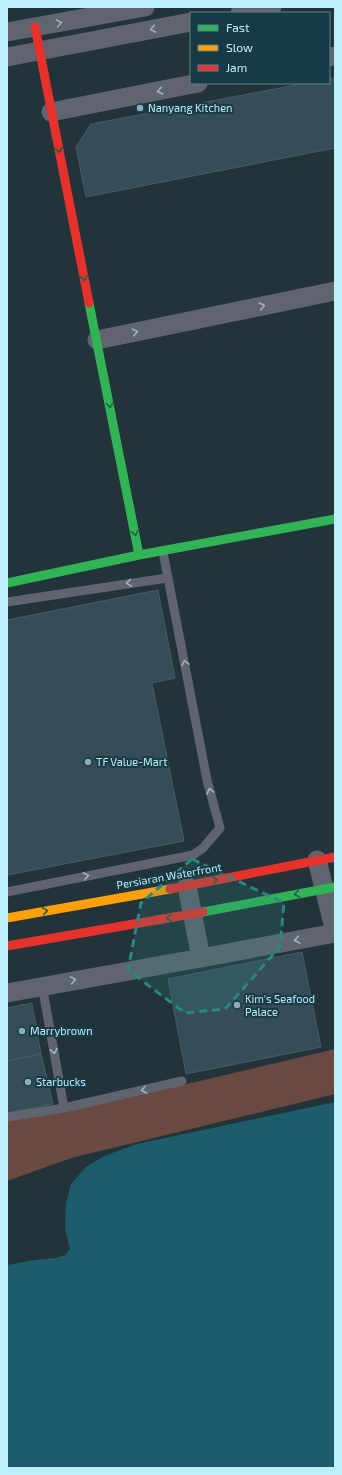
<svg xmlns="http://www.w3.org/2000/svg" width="342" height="1475" font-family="'Exo 2',sans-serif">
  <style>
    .green { fill: #6a4a40 }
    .water { fill: #1c5c6b }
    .building { fill: #364d57; stroke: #445c68 }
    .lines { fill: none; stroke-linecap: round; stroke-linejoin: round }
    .lane { stroke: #5f646e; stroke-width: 9 }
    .street { stroke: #5f646e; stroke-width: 19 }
    .fast { stroke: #30b455; stroke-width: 9 }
    .slow { stroke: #ff9f0a; stroke-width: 9 }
    .jam { stroke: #e5322d; stroke-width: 9 }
    .oneway { stroke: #98b7c4 }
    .oneway2 { stroke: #1f5f49 }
    .marked { fill: #298883; fill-opacity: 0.2; stroke: #298883; stroke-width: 3; stroke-dasharray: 8 5; stroke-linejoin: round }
    .poi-dot { fill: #87aeb9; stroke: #183a44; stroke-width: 1.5 }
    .labels { text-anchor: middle; stroke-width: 4; stroke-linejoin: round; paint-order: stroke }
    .poi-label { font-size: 11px; fill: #beeffd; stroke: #183a44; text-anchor: start }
    .street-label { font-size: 11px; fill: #beeffd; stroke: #183a44 }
  </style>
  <rect width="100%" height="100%" fill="#22343a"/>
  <path class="green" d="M335,1049V1094L71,1158L7,1181V1119L187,1084Z"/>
  <path class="water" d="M335,1102V1468H7V1265L34,1260L56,1258L65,1255L70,1249L65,1229L66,1203L71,1184L86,1167L104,1156L137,1144Z"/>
  <path class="building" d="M335,78V148L86,197L76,147L91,124L306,83H329V79Z
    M158,590L175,678L152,683L184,841L7,875V620Z
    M302,952L321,1047L186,1074L168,979Z
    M32,1003L41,1054L7,1061V1008Z
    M41,1054L53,1104L7,1113V1061Z"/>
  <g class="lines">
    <path class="lane" d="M7,602L167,578
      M7,892L193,855L203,848L220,828L207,780L163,552
      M42,985L64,1108
      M7,1117L64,1108L182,1081"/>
    <path class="street" d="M240,13L272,7
      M7,32L145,7
      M7,57L191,22
      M329,57L335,56
      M51,112L198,83
      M97,340L335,291
      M317,860L335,932
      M187,886L201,958
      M7,993L201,958L335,933"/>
    <path class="fast" d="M89,303L139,555
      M7,583L139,555L335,519
      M203,912L335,887"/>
    <path class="slow" d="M7,918L170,889"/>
    <path class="jam" d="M35,27L89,303
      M170,889L335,857
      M7,946L203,912"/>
  </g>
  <defs><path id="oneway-chevron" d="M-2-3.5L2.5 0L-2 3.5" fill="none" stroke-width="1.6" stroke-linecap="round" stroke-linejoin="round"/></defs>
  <g class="oneway">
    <use href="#oneway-chevron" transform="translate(59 23) rotate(-10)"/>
    <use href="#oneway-chevron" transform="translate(153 29) rotate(169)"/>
    <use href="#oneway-chevron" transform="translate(160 91) rotate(169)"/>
    <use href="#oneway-chevron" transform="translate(262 306) rotate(-12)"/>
    <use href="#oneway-chevron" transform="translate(135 332) rotate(-12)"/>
    <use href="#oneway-chevron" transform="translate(129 583) rotate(171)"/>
    <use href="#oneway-chevron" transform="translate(185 663) rotate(-102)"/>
    <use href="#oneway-chevron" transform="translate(210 791) rotate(-105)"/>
    <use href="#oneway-chevron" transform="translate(86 876) rotate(-11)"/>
    <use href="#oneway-chevron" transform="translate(297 940) rotate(169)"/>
    <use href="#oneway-chevron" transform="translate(73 980) rotate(-10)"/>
    <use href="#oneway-chevron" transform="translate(54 1051) rotate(80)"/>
    <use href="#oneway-chevron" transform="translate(144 1090) rotate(167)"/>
  </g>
  <g class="oneway2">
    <use href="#oneway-chevron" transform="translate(59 150) rotate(79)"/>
    <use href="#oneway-chevron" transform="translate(84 278) rotate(79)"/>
    <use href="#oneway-chevron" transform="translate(110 405) rotate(79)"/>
    <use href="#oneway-chevron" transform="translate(135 533) rotate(79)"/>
    <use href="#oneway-chevron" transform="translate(215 880) rotate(-11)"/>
    <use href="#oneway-chevron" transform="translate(297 894) rotate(169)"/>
    <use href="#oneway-chevron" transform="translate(45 911) rotate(-10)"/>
    <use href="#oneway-chevron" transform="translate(169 918) rotate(170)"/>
  </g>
  <path class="marked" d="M192,859L284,903L280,947L225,1009L185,1013L128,970L141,903Z"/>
  <g class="poi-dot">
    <circle cx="140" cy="108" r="4"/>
    <circle cx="88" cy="762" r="4"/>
    <circle cx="237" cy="1005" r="4"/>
    <circle cx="22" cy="1031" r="4"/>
    <circle cx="28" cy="1082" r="4"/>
  </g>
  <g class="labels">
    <g class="poi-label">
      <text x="148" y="112">Nanyang Kitchen</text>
      <text x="96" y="766">TF Value-Mart</text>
      <text x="245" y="1003">Kim's Seafood<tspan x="245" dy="13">Palace</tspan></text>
      <text x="30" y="1035">Marrybrown</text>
      <text x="36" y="1086">Starbucks</text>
    </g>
    <g class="street-label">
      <text transform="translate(169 876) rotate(-10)" y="4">Persiaran Waterfront</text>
    </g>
  </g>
  <rect width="342" height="1475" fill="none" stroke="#beeffd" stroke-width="16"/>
  <rect x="190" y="12" width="140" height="72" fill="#183a44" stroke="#5a828e"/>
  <rect x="198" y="25" width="20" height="6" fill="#30b455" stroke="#5a828e"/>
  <text x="226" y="32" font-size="12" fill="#beeffd">Fast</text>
  <rect x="198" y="45" width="20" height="6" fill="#ff9f0a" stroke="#5a828e"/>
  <text x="226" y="52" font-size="12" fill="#beeffd">Slow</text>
  <rect x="198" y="65" width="20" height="6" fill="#e5322d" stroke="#5a828e"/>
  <text x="226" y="72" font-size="12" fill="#beeffd">Jam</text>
</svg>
